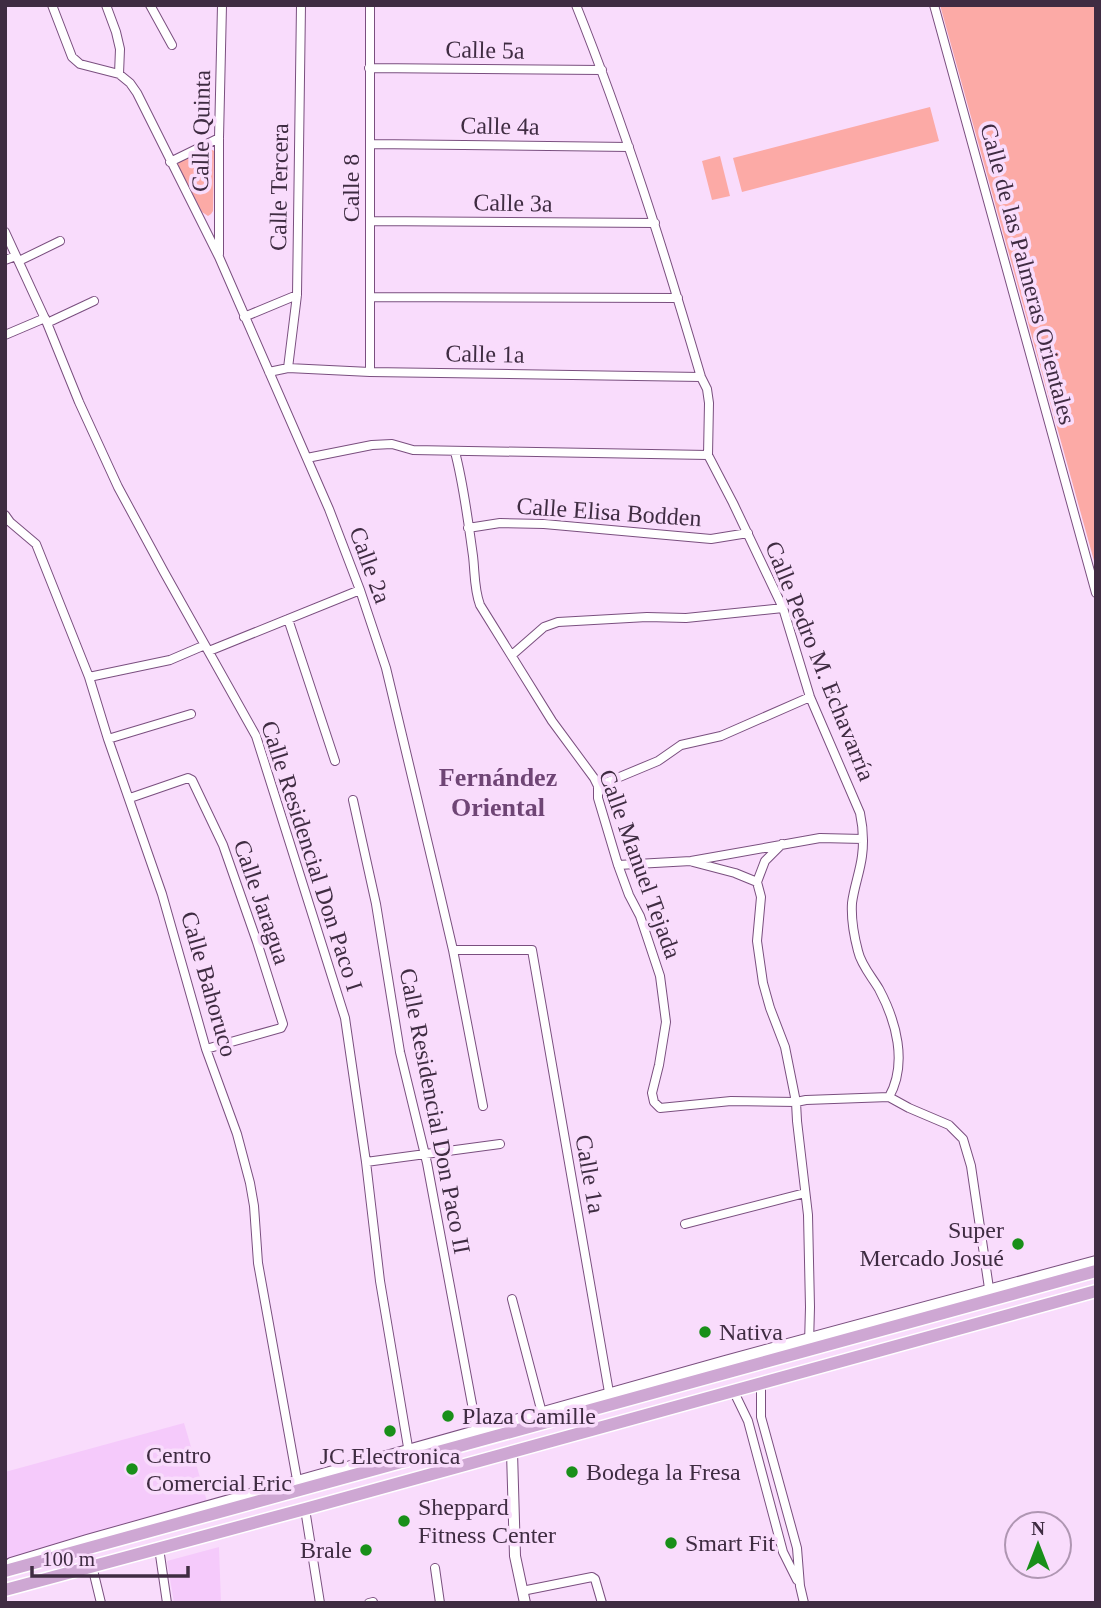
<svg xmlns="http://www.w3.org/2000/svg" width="1101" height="1608" font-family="Georgia,serif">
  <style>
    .built { fill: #f5cafb }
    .green { fill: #fcaaa6 }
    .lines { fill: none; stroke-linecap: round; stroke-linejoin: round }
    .minor-casing { stroke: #7a4f7f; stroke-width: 10 }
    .tertiary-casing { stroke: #7a4f7f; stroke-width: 12 }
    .primary-casing { stroke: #fff; stroke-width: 15 }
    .minor { stroke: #fff; stroke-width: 8 }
    .tertiary { stroke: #fff; stroke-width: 10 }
    .primary { stroke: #cea7d3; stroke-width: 12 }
    .poi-dot { fill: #198f19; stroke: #f9dcfc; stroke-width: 2.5 }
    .labels { text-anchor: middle; stroke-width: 7; stroke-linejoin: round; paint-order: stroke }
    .street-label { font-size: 24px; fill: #3f2c42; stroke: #f9dcfc }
    .poi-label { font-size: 24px; fill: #3f2c42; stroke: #f9dcfc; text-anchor: start }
    .neighbourhood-label { font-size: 26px; font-weight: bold; fill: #6f4575; stroke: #f9dcfc }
  </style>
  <rect width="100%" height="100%" fill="#f9dcfc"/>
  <path class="built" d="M184,1423L211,1515L5,1568V1472Z
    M219,1547L221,1603H174L167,1561Z"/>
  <path class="green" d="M940,5H1096V568Z
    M930,107L939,141L742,192L733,158Z
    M206,148H209L214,151L213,211L211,214L208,216L202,212L179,167L178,163Z
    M720,156L730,196L712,200L702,161Z"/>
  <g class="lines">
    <defs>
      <path id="minor" d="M52,5L72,57L80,64L119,74L130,83L137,93L219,257L329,509L360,590L386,668L439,890L453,950L483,1106
        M106,5L116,32L120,49L119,74
        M150,5L172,45
        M370,5V372
        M576,5C625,127 664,251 701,377L707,389L709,403L708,455L733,503L783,608L810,697L860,813C863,827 864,841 862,856C860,872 854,887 852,903C851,919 854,936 858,951C861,965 872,977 879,989C896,1021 908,1063 889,1097
        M934,5L1096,593
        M369,68L602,70
        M371,144L629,147
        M170,162L219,138
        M371,221L655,223
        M5,232L47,323L79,402L118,487L164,572L256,736L345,1018L366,1162L380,1281L409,1453
        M219,254V138L222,5
        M5,260L16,256
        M19,261L60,241
        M371,297L678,298
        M244,317L297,295
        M47,323L94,301
        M5,335L45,318
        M288,368L297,295L301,5
        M269,372L288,368L370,372L701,377
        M455,452C464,486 468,521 473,556C475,573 474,589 480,605L552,721L594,778L598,786V798L618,865L629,895L640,916L660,976L666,1022L659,1065L652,1093L654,1102L660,1108L731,1101L796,1102L806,1100L889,1097
        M307,458L372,445L392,444L413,450L708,455
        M5,515L10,522L36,544L89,677L108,739L162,894L206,1049L237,1134L250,1183L254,1206L258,1263L298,1485
        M468,528L500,523L544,524L711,539L748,533
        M288,619L335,761
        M209,651L360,590
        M512,655L544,627L558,622L647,617L686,618L783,608
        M89,677L170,660L205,645
        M108,739L191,714
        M598,786L658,761L681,745L721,736L810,697
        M130,798L188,778L192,780L223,845L257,942L283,1024L281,1028L206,1049
        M353,800L376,904L400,1052L427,1163L477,1431
        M782,844L765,861L757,882L761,897L757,941L763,983L770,1008L785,1047L796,1102L797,1121L808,1215L810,1307L809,1344
        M693,862L735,873L757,882
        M618,865L691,861L820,838L863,839
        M453,950H532L610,1398
        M889,1097L909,1108L949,1125L963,1139L971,1166L990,1295
        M366,1162L500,1144
        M685,1224L805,1193
        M512,1299L542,1413
        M761,1382V1417L797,1548L800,1586L804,1603
        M733,1390L748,1421L783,1552L797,1580
        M305,1509L320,1603
        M159,1548L167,1603
        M92,1566L101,1603
        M435,1568L440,1603
        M522,1591L592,1577L595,1579L602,1603
        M369,1603L373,1602"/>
      <path id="tertiary" d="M512,1452L515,1556L525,1603
        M11,1563L87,1540L725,1361L1096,1261"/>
      <path id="primary" d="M5,1571L1096,1271
        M5,1590L305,1509L1096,1291"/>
    </defs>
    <use href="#minor" class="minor-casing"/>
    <use href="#tertiary" class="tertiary-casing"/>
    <use href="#primary" class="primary-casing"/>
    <use href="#minor" class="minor"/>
    <use href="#tertiary" class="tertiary"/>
    <use href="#primary" class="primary"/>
  </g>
  <g class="poi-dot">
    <circle cx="1018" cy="1244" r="7"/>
    <circle cx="705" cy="1332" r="7"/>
    <circle cx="448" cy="1416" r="7"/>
    <circle cx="390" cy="1431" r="7"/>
    <circle cx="132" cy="1469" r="7"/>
    <circle cx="572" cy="1472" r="7"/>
    <circle cx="404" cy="1521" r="7"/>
    <circle cx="671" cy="1543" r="7"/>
    <circle cx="366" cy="1550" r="7"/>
  </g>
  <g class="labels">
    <g class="street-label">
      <text transform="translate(485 50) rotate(1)" y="8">Calle 5a</text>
      <text transform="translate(500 126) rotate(1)" y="8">Calle 4a</text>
      <text transform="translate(201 131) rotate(-89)" y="8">Calle Quinta</text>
      <text transform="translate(279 187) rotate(-89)" y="8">Calle Tercera</text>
      <text transform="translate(351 188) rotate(-90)" y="8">Calle 8</text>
      <text transform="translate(513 203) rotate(1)" y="8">Calle 3a</text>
      <text transform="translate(1028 274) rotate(75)" y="8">Calle de las Palmeras Orientales</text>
      <text transform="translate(485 354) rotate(1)" y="8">Calle 1a</text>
      <text transform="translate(609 512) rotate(4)" y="8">Calle Elisa Bodden</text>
      <text transform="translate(370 565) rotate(70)" y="8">Calle 2a</text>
      <text transform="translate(820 661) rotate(68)" y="8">Calle Pedro M. Echavarría</text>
      <text transform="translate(312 856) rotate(72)" y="8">Calle Residencial Don Paco I</text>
      <text transform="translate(640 864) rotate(70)" y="8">Calle Manuel Tejada</text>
      <text transform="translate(262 902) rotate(71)" y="8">Calle Jaragua</text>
      <text transform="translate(209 984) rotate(74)" y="8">Calle Bahoruco</text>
      <text transform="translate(435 1111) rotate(79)" y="8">Calle Residencial Don Paco II</text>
      <text transform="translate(590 1174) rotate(80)" y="8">Calle 1a</text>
    </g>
    <g class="poi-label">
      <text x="1004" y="1238" text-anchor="end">Super<tspan x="1004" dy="28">Mercado Josué</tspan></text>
      <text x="719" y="1340">Nativa</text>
      <text x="462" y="1424">Plaza Camille</text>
      <text x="146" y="1463">Centro<tspan x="146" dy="28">Comercial Eric</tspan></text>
      <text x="390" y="1464" text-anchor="middle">JC Electronica</text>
      <text x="586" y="1480">Bodega la Fresa</text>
      <text x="418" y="1515">Sheppard<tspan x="418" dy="28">Fitness Center</tspan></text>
      <text x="685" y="1551">Smart Fit</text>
      <text x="352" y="1558" text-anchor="end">Brale</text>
    </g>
    <g class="neighbourhood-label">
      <text x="498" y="786">Fernández<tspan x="498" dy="30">Oriental</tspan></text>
    </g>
  </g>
  <rect width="1101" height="1608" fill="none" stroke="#3f2c42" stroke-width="14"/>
  <g transform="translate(1038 1545)"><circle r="33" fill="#f9dcfc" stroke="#af96b2" stroke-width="2"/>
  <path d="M0-5L12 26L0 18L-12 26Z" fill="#198f19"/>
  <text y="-10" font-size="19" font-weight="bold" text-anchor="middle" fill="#3f2c42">N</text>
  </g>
  <path d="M32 1566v10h156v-10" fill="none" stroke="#3f2c42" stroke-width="3.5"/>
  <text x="42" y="1566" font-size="21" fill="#3f2c42" stroke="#f9dcfc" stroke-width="5" paint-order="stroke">100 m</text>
</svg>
